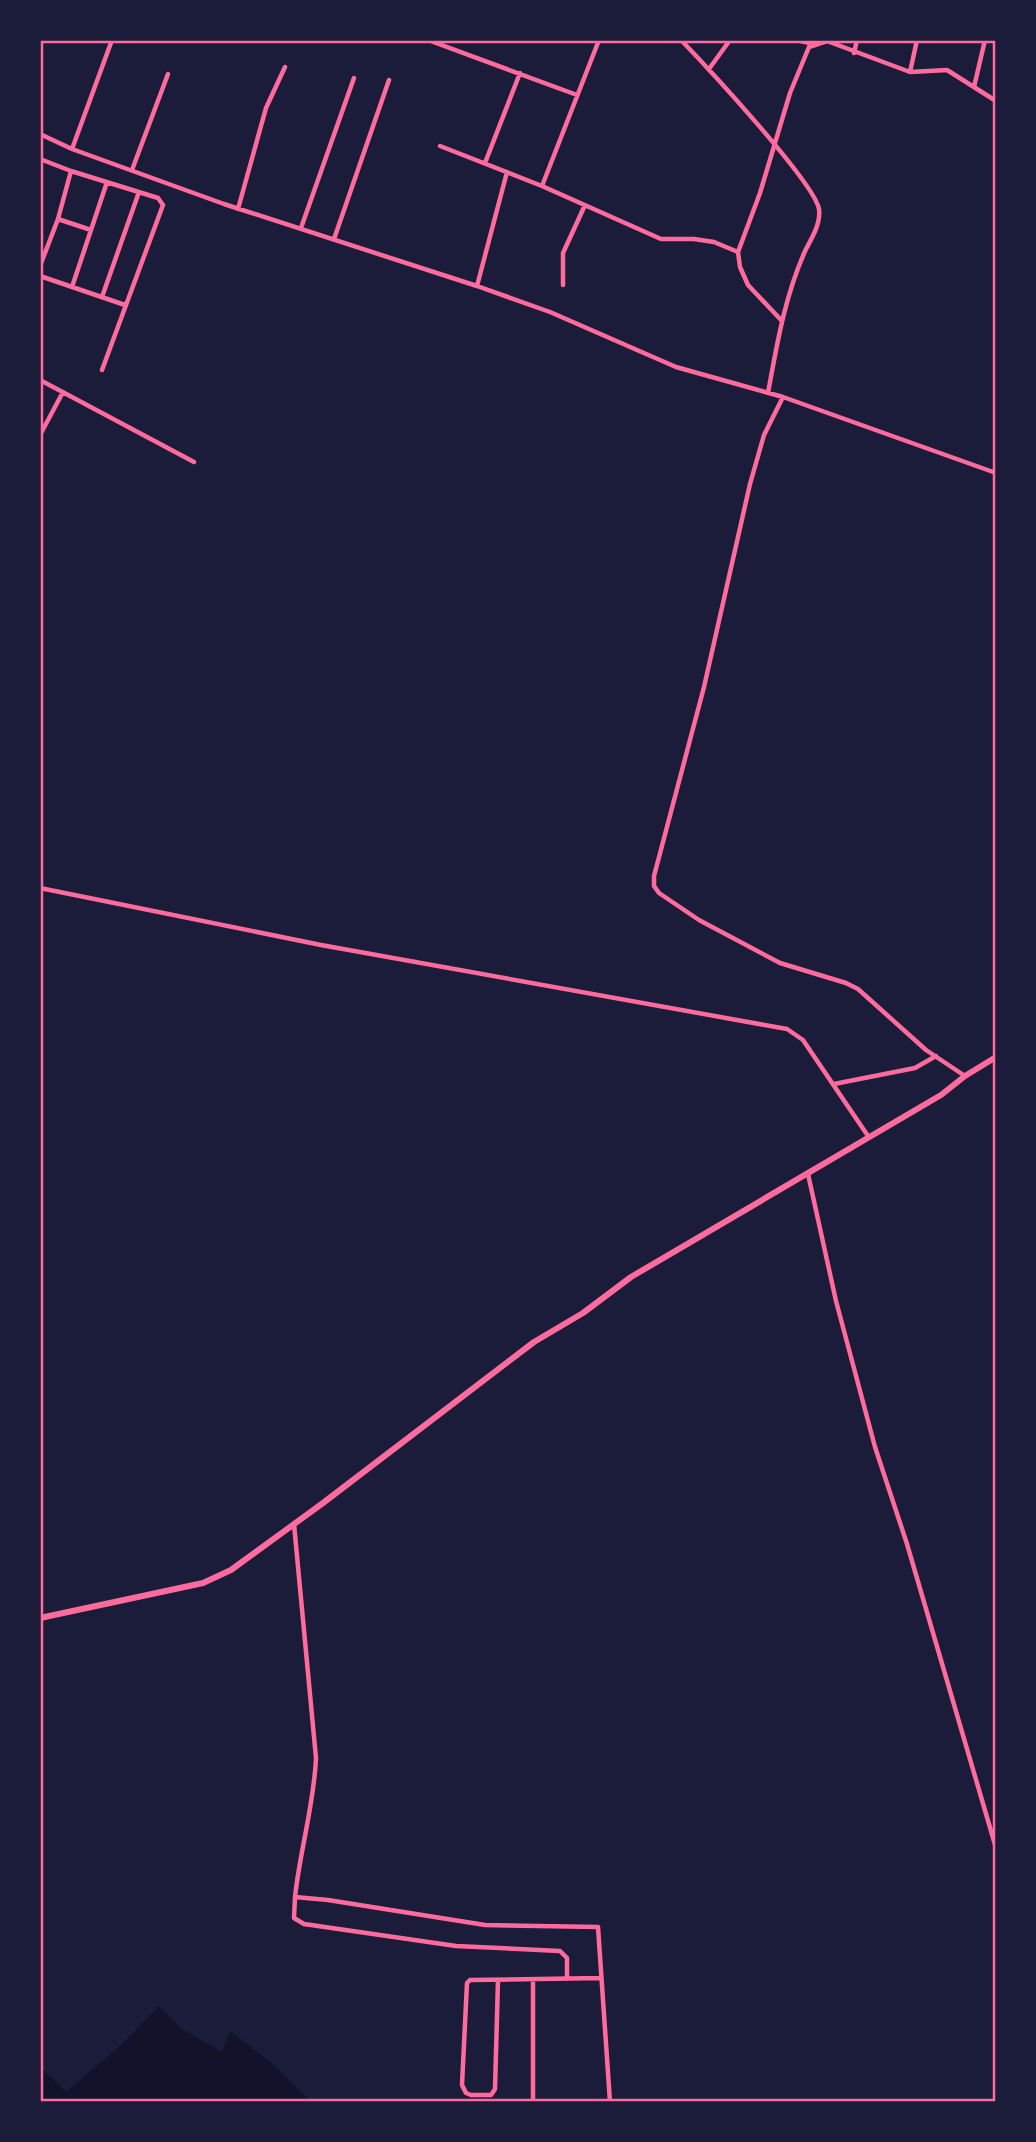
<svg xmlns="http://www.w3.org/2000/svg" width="1036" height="2142" font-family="Spectral,serif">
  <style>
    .water { fill: #12122b }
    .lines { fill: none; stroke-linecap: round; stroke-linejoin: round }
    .minor { stroke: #ff6b9d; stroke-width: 4.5 }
    .secondary { stroke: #ff6b9d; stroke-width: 6 }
    .neatline { fill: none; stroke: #ff6b9d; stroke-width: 2.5 }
  </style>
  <rect width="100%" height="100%" fill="#1b1b3a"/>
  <path class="water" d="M159,2006L182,2029L222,2052L230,2031L273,2064L311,2102H40V2067L66,2092L123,2043Z"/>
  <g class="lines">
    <path class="minor" d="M428,40L577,95
      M681,40C706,66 814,182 819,209C821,223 812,238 806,249C785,295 777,344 768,393
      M796,40L814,44
      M854,53L857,40
      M709,69L730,40
      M910,72L917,40
      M974,87L985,40
      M40,134L72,149L224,204L477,286L550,312L676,367L783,397L996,473
      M440,146L542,186L661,239H694L714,242L738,252
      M72,149L112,40
      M40,159L71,171L58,219L40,266
      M485,163L520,73
      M132,170L168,74
      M71,171L158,198L163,205L102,370
      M542,186L599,40
      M238,209L266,108L285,67
      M58,219L91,230
      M301,228L354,78
      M334,239L389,80
      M40,276L125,305
      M563,285V253L585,205
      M477,286L507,172
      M72,287L107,182
      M102,297L139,192
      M782,321L748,285L740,267L738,252L760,193L790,93L809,47L827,41L910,72L947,70L996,101
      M40,380L194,462
      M783,397L764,435L750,484L704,687L654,876V886L659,893L699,920L780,963L846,983L858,989L926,1050L965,1076
      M40,435L63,392
      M40,888L321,945L787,1029L803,1040L868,1136
      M834,1084L915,1068L936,1056
      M808,1174L836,1301L875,1447L907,1544L996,1848
      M294,1524L316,1758C314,1805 300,1850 295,1897L328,1900L485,1925L598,1927L610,2102
      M295,1897L294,1918L304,1924L456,1946L560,1951L567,1958V1979
      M498,1980L495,2089L491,2095H471L466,2093L462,2085L467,1983L470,1980L601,1978
      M533,1980V2102"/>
    <path class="secondary" d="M40,1618L203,1583L231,1570L323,1503L534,1342L583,1313L631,1277L941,1095L965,1076L996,1057"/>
  </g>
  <rect width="1036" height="2142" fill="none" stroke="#1b1b3a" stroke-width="84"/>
  <rect x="42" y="42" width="952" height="2058" class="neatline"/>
</svg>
